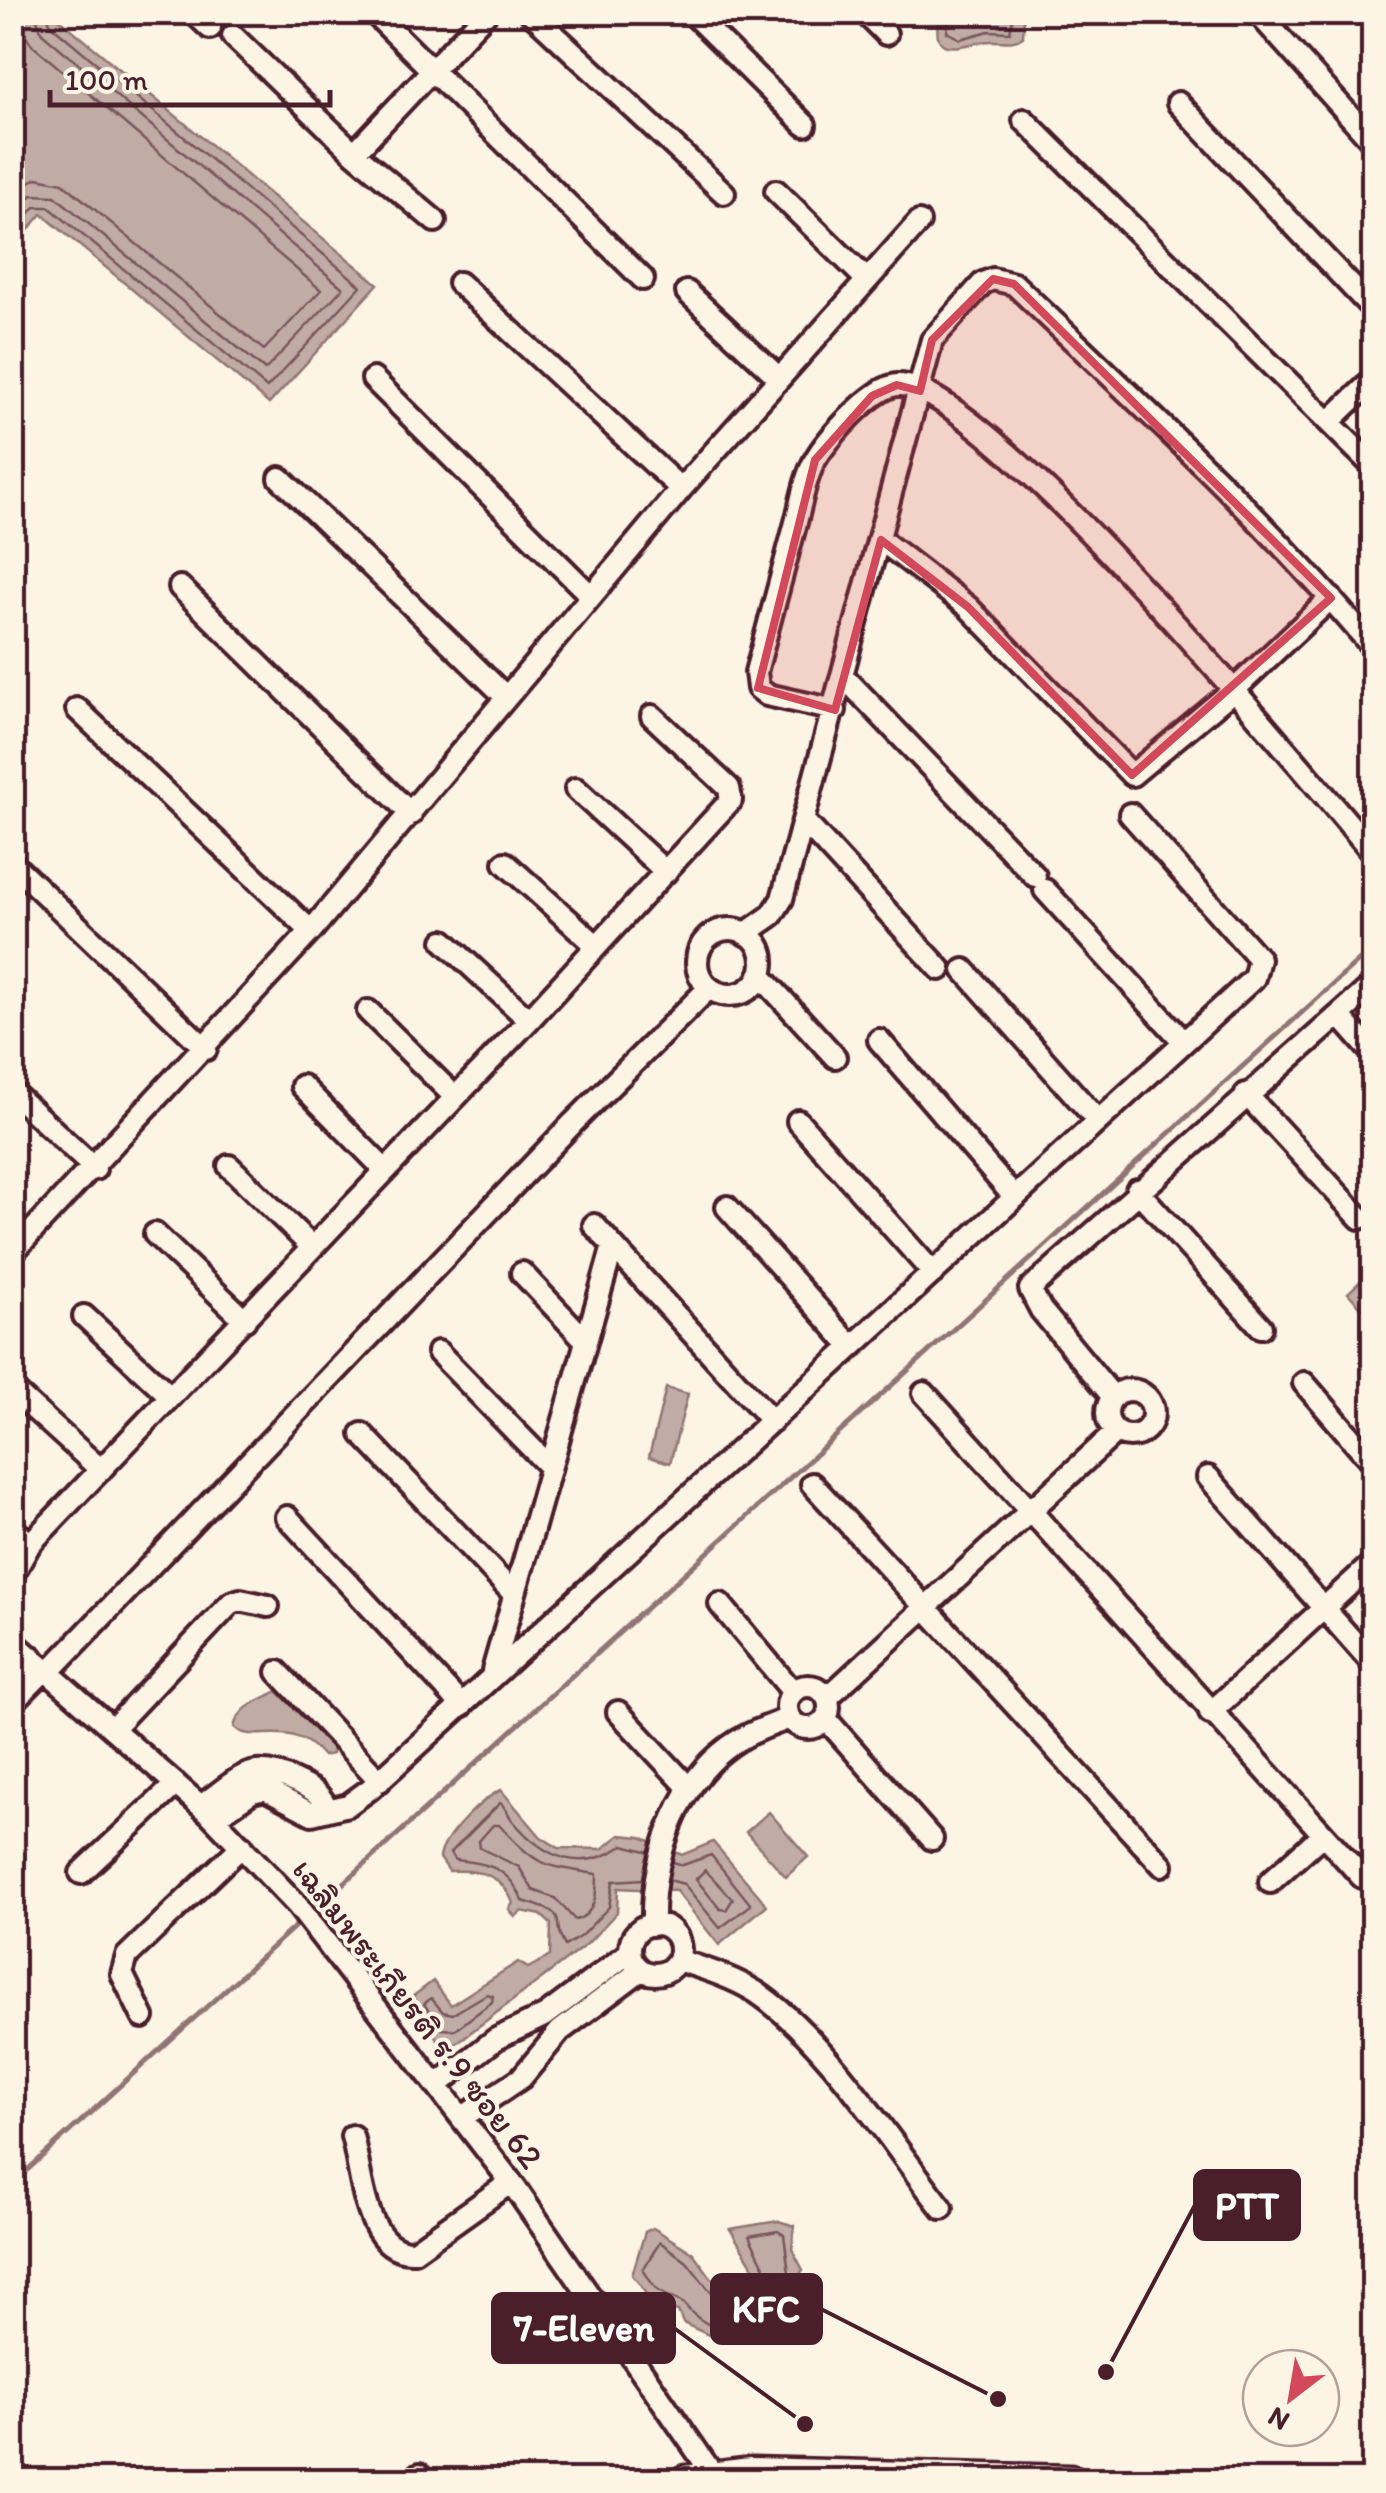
<svg xmlns="http://www.w3.org/2000/svg" width="1386" height="2493" font-family="Itim,'Playpen Sans Thai',sans-serif">
  <style>
    .water { fill: #c0aca5; stroke: #917474; stroke-width: 2.5 }
    .lines { fill: none; stroke-linecap: round; stroke-linejoin: round }
    .shore { stroke: #79575c; stroke-width: 2.5 }
    .stream { stroke: #917474; stroke-width: 5 }
    .minor-casing { stroke: #4a1f2b; stroke-width: 28 }
    .major-casing { stroke: #4a1f2b; stroke-width: 35 }
    .minor { stroke: #fcf5e5; stroke-width: 20 }
    .major { stroke: #fcf5e5; stroke-width: 28 }
    .marked { fill: #d1495b; fill-opacity: 0.2; stroke: #d1495b; stroke-width: 8; stroke-linejoin: round }
    .labels { text-anchor: middle; stroke-width: 8; stroke-linejoin: round; paint-order: stroke }
    .street-label { font-size: 35px; fill: #4a1f2b; stroke: #fcf5e5 }
    .leader { fill: none; stroke: #4a1f2b; stroke-width: 4 }
    .callout-dot { fill: #4a1f2b; stroke: #fcf5e5; stroke-width: 4 }
    .callout { fill: #4a1f2b; stroke: #4a1f2b; stroke-width: 4 }
    .callout-label { font-size: 38px; text-anchor: middle; font-weight: bold; fill: #fff }
  </style>
  <rect width="100%" height="100%" fill="#fcf5e5"/>
  <filter id="ink" filterUnits="userSpaceOnUse"><feTurbulence type="fractalNoise" baseFrequency=".01" numOctaves="2"/><feDisplacementMap in="SourceGraphic" scale="20" xChannelSelector="R" yChannelSelector="G"/><feConvolveMatrix kernelMatrix="1 2 1 2 8 2 1 2 1" color-interpolation-filters="sRGB"/></filter>
  <g filter="url(#ink)">
    <path class="water" d="M13,12L52,13L378,284L269,404L42,214L13,248Z
      M940,13H1024L1023,37C1011,45 1005,40 991,41C964,42 927,64 940,13Z
      M1373,1269V1320L1348,1293Z
      M666,1388L688,1394L670,1463L649,1457Z
      M277,1691L333,1749L332,1754L323,1756C289,1715 253,1747 234,1727C239,1706 261,1700 277,1691Z
      M501,1790L541,1837L559,1848L602,1849L620,1835L641,1837L682,1855L713,1842L767,1905L719,1945L676,1891L618,1888L617,1912L587,1944L454,2045L451,2039L441,2044L408,2000L433,1981L451,2005L518,1962L528,1968L550,1956L551,1924L541,1915L522,1911L515,1917L509,1909L513,1903C502,1874 479,1869 449,1871L440,1858C442,1837 482,1799 501,1790Z
      M769,1812L808,1857L786,1877L746,1832Z
      M778,2221L795,2226L792,2249L803,2270L771,2313L763,2312L738,2338L728,2335L717,2339L683,2323L678,2311C642,2304 651,2295 632,2275L645,2232L653,2228L693,2253L719,2288L750,2283L757,2273L730,2229Z"/>
    <g class="lines">
      <path class="shore" d="M949,12L947,32L960,39L989,31L1010,32L1014,12
        M12,191L37,178L63,183L264,350L321,290L32,45L21,28L19,12
        M12,214L32,195L55,196L265,370L343,288L42,33L34,12
        M12,233L35,207H49L267,388L361,286L51,25L46,12
        M493,1825H499C539,1868 542,1865 597,1874C597,1892 596,1915 575,1920L555,1898L533,1890L519,1867L480,1848L479,1841Z
        M705,1870L733,1899L726,1910L720,1909L696,1879Z
        M644,1879L613,1881L609,1907L581,1936L565,1946C548,1917 575,1916 523,1901C509,1868 489,1863 455,1860L450,1853L500,1803C507,1808 507,1814 513,1821C545,1859 581,1874 624,1845L649,1852
        M669,1880L684,1884L720,1928L751,1905L711,1855L683,1865L673,1862
        M487,1994L493,1996L492,2002L455,2030L442,2029L424,2004L431,1998L443,2012L453,2014Z
        M778,2231L784,2235L789,2273C779,2290 769,2295 755,2306C749,2311 745,2321 738,2324C716,2335 696,2319 683,2303C657,2290 659,2297 643,2269L660,2242L687,2262L714,2296L752,2292L767,2272L749,2236Z"/>
      <path class="stream" d="M311,1913L1374,947
        M12,2184L302,1920"/>
      <defs>
        <path id="minor" d="M193,12L210,28
          M373,12L643,279
          M530,12L724,193
          M691,12L805,125
          M864,12L886,34
          M1257,12L1374,143
          M233,36L354,153L435,221
          M1178,103L1374,310
          M1024,120L1374,467
          M354,153L487,12
          M776,191L867,280
          M459,283L681,489
          M687,292L778,377
          M373,379L591,596
          M1330,421L1374,379
          M280,478L506,697
          M881,540L968,607L1132,775L1235,689L1331,598
          M180,587L411,814
          M844,677L1035,876
          M77,709L311,931
          M835,710L767,695L758,688L756,672C769,623 782,574 795,526C801,505 804,480 815,460C826,440 873,387 897,385C979,377 1311,779 1374,854
          M576,789L666,872
          M804,821L940,969
          M12,863L206,1049
          M505,863L597,946
          M1045,890L1184,1042
          M697 962a33 33 0 1 1 66 0a33 33 0 1 1-66 0Z
          M745,934L772,915L782,899L932,340L983,283L993,279L1014,284C1137,402 1265,518 1374,649
          M444,941L529,1020
          M964,970L1098,1121
          M760,975L835,1057
          M368,1011L455,1097
          M1339,1015L1374,1055
          M879,1040L1015,1198
          M302,1086L385,1170
          M12,1092L95,1169
          M1246,1094L1360,1218
          M798,1121L933,1273
          M229,1166L312,1247
          M1137,1190L1261,1327
          M727,1207L852,1347
          M594,1225L772,1421
          M155,1234L245,1320
          M12,1253L311,931L681,489L919,222
          M522,1273L586,1341
          M84,1316L169,1395
          M438,1352L550,1467
          M1304,1383L1374,1464
          M12,1389L101,1470
          M1107 1413a23 23 0 1 1 46 0a23 23 0 1 1-46 0Z
          M924,1393L1362,1877
          M1113,1397L1041,1310L1030,1289L1374,984
          M362,1434L514,1594
          M1208,1477L1374,1665
          M812,1484L1162,1865
          M287,1517L462,1706
          M12,1528L30,1544
          M12,1576L30,1544L529,1020L731,800L729,788L652,716
          M720,1604L793,1692
          M12,1641L211,1815L297,1905L511,2182L714,2476
          M493,1671L613,1246
          M49,1672L573,1123L709,988
          M278,1672L380,1781
          M12,1677L32,1657
          M787 1707a21 21 0 1 1 42 0a21 21 0 1 1-42 0Z
          M827,1698L1116,1432
          M12,1703L46,1669
          M618,1712L690,1789
          M1210,1713L1374,1562
          M826,1719L932,1839
          M113,1728L231,1603L240,1600L268,1606
          M201,1806C240,1778 251,1758 299,1783C313,1790 320,1793 327,1808
          M214,1818L252,1792L265,1789L312,1814L348,1805L370,1789L1254,978L1259,959L1130,814
          M81,1873L176,1784
          M1270,1882L1323,1834
          M630 1949a25 25 0 1 1 50 0a25 25 0 1 1-50 0Z
          M653,1925C651,1856 680,1771 746,1736C759,1729 775,1724 789,1718
          M678,1960C705,1969 732,1977 756,1992C825,2038 890,2142 942,2208
          M143,2017L122,1974L127,1956L242,1846
          M437,2085L496,2039L546,2015L630,1952
          M463,2117L521,2078L560,2031L641,1970
          M352,2136C362,2172 364,2254 414,2251L511,2182
          M420,2474L426,2480"/>
        <path id="major" d="M685,2480L751,2472L1071,2480"/>
      </defs>
      <use href="#minor" class="minor-casing"/>
      <use href="#major" class="major-casing"/>
      <use href="#minor" class="minor"/>
      <use href="#major" class="major"/>
    </g>
  </g>
  <path class="marked" d="M993,279L1014,284L1331,598L1132,775L968,607L881,540L835,710L758,688L815,460L872,396L897,385L920,391L932,340Z"/>
  <g class="labels">
    <g class="street-label">
      <text transform="translate(418 2013) rotate(52)" y="12">เฉลิมพระเกียรติ ร.9 ซอย 62</text>
    </g>
  </g>
  <path class="leader" d="M1106 2372L1195 2205M998 2399L821 2309M805 2424L674 2328"/>
  <g class="callout-dot">
    <circle cx="1106" cy="2372" r="10"/>
    <circle cx="998" cy="2399" r="10"/>
    <circle cx="805" cy="2424" r="10"/>
  </g>
  <g class="callout">
    <rect x="1195" y="2171" width="104" height="68" rx="10"/>
    <rect x="712" y="2275" width="109" height="68" rx="10"/>
    <rect x="493" y="2294" width="181" height="68" rx="10"/>
  </g>
  <g class="callout-label">
    <text x="1247" y="2219">PTT</text>
    <text x="766" y="2322">KFC</text>
    <text x="584" y="2341">7-Eleven</text>
  </g>
  <rect width="1386" height="2493" fill="none" stroke="#fcf5e5" stroke-width="50"/>
  <rect x="25" y="25" width="1336" height="2443" fill="none" stroke="#4a1f2b" stroke-width="4" filter="url(#ink)"/>
  <g transform="translate(1291 2398) rotate(211)"><circle r="48" fill="#fcf5e5" stroke="#b59f9b" stroke-width="2.5"/>
  <path d="M0-8L18 38L0 25L-18 38Z" fill="#d1495b"/>
  <text y="-15" font-size="28" font-weight="bold" text-anchor="middle" fill="#4a1f2b">N</text>
  </g>
  <path d="M50 90v15h280v-15" fill="none" stroke="#4a1f2b" stroke-width="5"/>
  <text x="65" y="90" font-size="30" fill="#4a1f2b" stroke="#fcf5e5" stroke-width="8" paint-order="stroke">100 m</text>
</svg>
